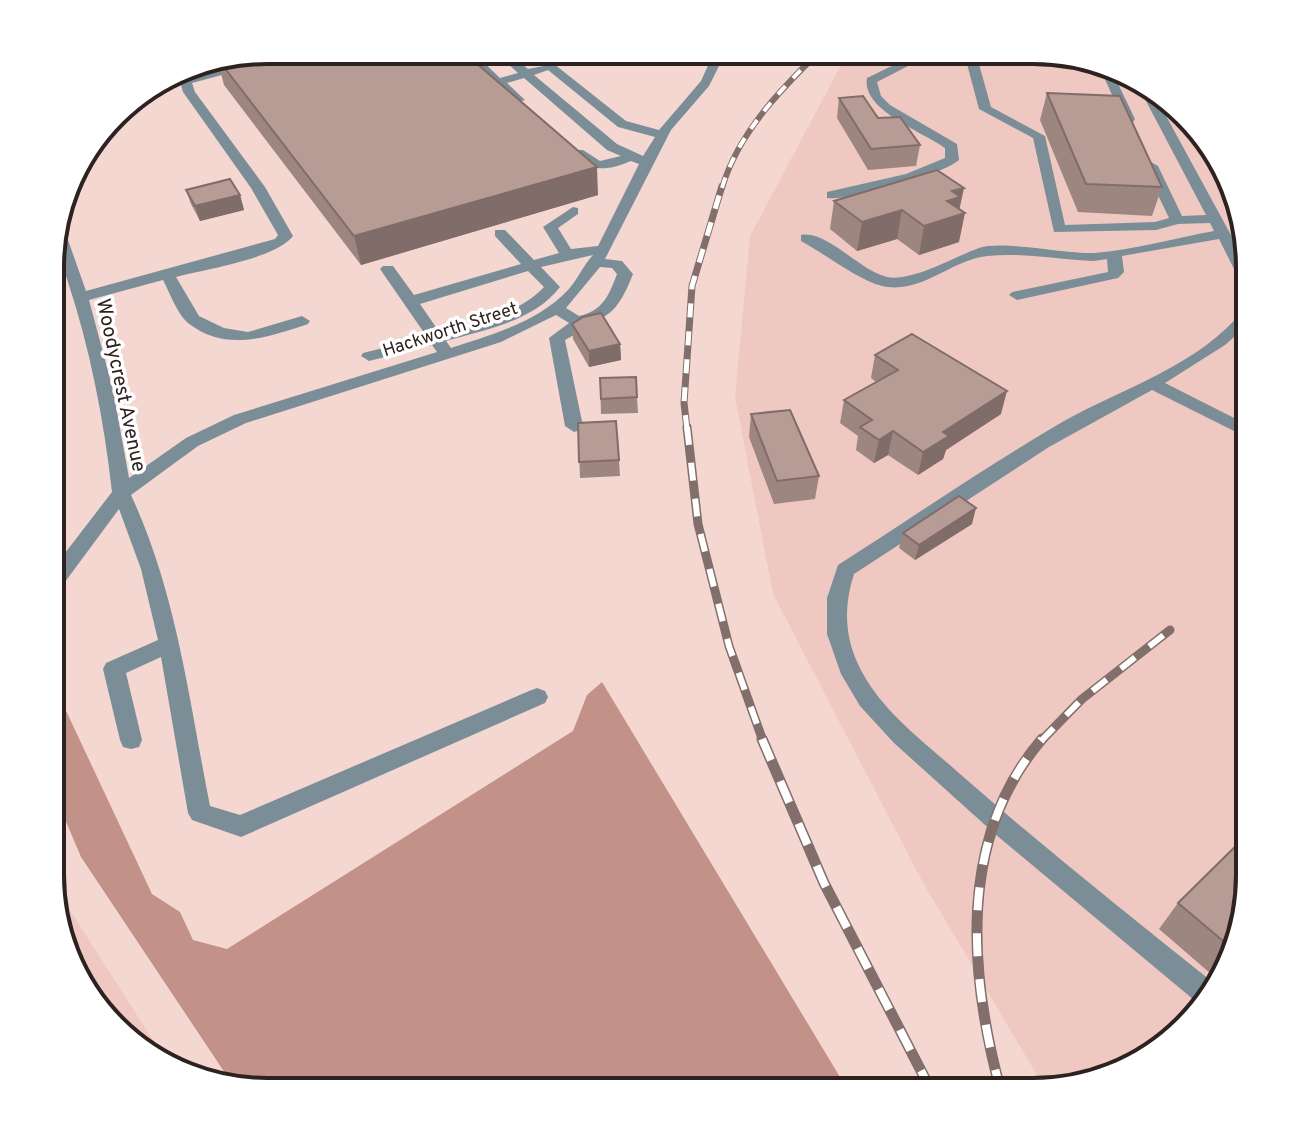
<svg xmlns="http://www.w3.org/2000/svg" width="1300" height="1142" font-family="Overpass,sans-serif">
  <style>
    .built { fill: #efc9c1 }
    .forest { fill: #c29288 }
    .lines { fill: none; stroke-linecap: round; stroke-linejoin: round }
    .minor { fill: #7b8e98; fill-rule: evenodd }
    .rail-far3-casing { stroke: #826f6b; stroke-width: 6 }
    .rail-far2-casing { stroke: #826f6b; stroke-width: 7 }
    .rail-far1-casing { stroke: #826f6b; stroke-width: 9 }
    .rail-casing { stroke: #826f6b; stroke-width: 11 }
    .rail-far3 { stroke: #fff; stroke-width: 4; stroke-dasharray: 11; stroke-linecap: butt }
    .rail-far2 { stroke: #fff; stroke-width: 5; stroke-dasharray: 14; stroke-linecap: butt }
    .rail-far1 { stroke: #fff; stroke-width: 6; stroke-dasharray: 18; stroke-linecap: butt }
    .rail { stroke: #fff; stroke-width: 8; stroke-dasharray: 23; stroke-linecap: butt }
    .wall { fill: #9d8580 }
    .shaded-wall { fill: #806c68 }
    .building { fill: #b79b95; stroke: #806c68; stroke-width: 2 }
    .labels { text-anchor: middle; stroke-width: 7; stroke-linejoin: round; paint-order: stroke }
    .far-street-label { font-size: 18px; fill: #2d2220; stroke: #fff }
    .street-label { font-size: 20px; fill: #2d2220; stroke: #fff }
    .rim { fill: none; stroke: #2d2220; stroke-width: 4 }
  </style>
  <rect width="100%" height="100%" fill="#f5d7d1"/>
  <path class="built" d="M849,50L1048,51L1129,73L1196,124L1233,183L1249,252L1250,876L1233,959L1176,1038L1117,1075L1047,1092L922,881L773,594L735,397L750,236Z
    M51,868L64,901L169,1065L104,1018L66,958L50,889Z"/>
  <path class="forest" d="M602,682L849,1092H266L233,1085L81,857L51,786V705L61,700L152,894L180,912L193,940L227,949L573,731L587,695Z"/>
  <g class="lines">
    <path class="minor" d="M458,50H471L500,78L518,73L493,50H506L528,69L554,64L626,121L659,130L701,81L715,50H727L709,86L671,130L605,259L622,261L633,274C622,301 614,318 584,324L581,331L565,340L583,426L580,430L574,432L565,426L549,338L569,323L556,315L501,342L246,423L198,446L131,495C177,594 189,700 210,806L240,815L529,691L537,688L545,691L548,697L545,703L241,837L192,820L188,813L161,657L126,673L142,740L139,747L131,749L123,747L120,740L103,669L106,663L158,640L141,569L119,509L59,590L52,592V570L112,492C104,420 90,348 67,279C61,260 49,239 56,219L62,223L86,291L275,239L278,235L251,188L183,92L180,81L196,72L248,64V68L192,83L195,92L265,187L293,236C275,259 206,269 176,277L199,316L224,328L248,332L302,316L310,321L308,324C268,337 226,353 188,323C177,314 170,293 163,280L89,300L113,390L129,478L186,438L234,415L437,352L432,345L369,361L361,356L363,353L427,337L380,269L383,266H393L414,295L521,264L495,236V230H505L534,260L559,253L543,227L573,207L578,208V214L558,228L571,249L598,246L639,164L631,161C608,171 590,173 571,153L573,150H583L600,161L621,156L607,150L524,78L507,83L525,100L515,103ZM548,70L618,127L655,137L643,156L617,144L534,75ZM593,255C584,264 578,279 568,290C538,322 491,335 451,348L446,341C485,330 534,321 560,287L541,267ZM600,267L612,268L617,274C609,295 603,311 579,316L566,308ZM528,271L544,287C519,314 474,323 440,333L420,304Z
      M911,50H923L910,65L877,82L881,96L890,105L957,144L959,160C942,175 849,201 827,198V192L906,174L945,158V148C923,132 861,110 867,78L902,61Z
      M978,51H1048L1062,54C1035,63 999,40 979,64L991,107L1045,136L1065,225L1155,222L1169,218L1144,166L1151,162L1158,166L1182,216L1206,215L1136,82L1138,79L1152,90L1250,270V323L1225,345L1165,383L1250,426V439L1152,390L1049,447L854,574C842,611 845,645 866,679C889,717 928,745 960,774C1043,847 1129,915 1215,984L1200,1005L995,834L894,743L860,706L841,674L827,634V598L838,565C913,517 987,466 1064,421C1123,388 1200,365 1243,310L1238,277L1219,239L1122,256L1124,272L1118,278L1017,300L1009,295L1012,292L1108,272L1107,259L1094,261C1060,260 1022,252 988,256C952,259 921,295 882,286C858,280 825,254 801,241V235C827,230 860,271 887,277C912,282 954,257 979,248C1003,240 1065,254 1094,253C1134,250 1175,238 1214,231L1210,223L1178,224L1156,230L1054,232L1033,138L979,109L967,64Z
      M1098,64L1110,67L1135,119L1133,122L1123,119Z"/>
    <defs>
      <path id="rail-far3" d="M722,188C738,133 781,89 821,50"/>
      <path id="rail-far2" d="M687,429L684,403L692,286L722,186"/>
      <path id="rail-far1" d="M687,427L698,524L729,646L763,741
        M1041,741L1082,699L1170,630"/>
      <path id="rail" d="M762,739L824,883L932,1092
        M1001,1092C969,974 957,838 1042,739"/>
    </defs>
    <use href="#rail-far3" class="rail-far3-casing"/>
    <use href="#rail-far2" class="rail-far2-casing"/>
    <use href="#rail-far1" class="rail-far1-casing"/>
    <use href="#rail" class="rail-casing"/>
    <use href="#rail-far3" class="rail-far3"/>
    <use href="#rail-far2" class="rail-far2"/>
    <use href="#rail-far1" class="rail-far1"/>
    <use href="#rail" class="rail"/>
  </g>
  <path class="wall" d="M217,58L598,195L361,265L224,85Z
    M1047,93L1162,187L1152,216L1078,212L1040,120Z
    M839,98L878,118L920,145L916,166L868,170L837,118Z
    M186,190L240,195L244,210L200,221L191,204Z
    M834,201L959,209V242L919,255L897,239L857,251L830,229Z
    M572,324L620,344L621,360L589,367L573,339Z
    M875,355L1001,414L946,450L943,459L918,475L888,455L874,463L856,450L858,436L840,423L844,400L876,382L871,378Z
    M600,378L637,397L638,413L601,414Z
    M751,414L819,476L815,499L774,504L749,437Z
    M578,423L619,460L620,476L580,478Z
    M972,524L915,560L899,548L903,533Z
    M1250,876L1233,959L1218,980L1159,929L1178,903Z"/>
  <path class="shaded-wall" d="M597,167L598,195L361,265L354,236Z
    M964,188L958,216L965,213L959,242L919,255L924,226L947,201L952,191Z
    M240,195L244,210L200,221L195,206Z
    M902,210L897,239L857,251L862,222Z
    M620,344L621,360L589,367V351Z
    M1007,391L1001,414L946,450L943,459L918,475L923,452L943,432Z
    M893,431L888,455L874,463L879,440Z
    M976,508L972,524L915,560L919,545Z"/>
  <path class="building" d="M267,50H461L597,167L354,236L217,58Z
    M1047,93L1120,96L1162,187L1086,184Z
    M863,96L878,118L900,117L920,145L871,149L839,98Z
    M937,170L964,188L952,191L960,197L947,201L965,213L924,226L902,210L862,222L834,201Z
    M230,179L240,195L195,206L186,190Z
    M601,313L620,344L589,351L572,324L583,317Z
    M912,334L1007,391L943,432L949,436L923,452L893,431L879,440L860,427L872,420L844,400L898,370L875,355Z
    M636,377L637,397L601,399L600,378Z
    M790,410L819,476L777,481L751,414Z
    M616,421L619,460L579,462L578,423Z
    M959,496L976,508L919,545L903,533Z
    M1250,832V876L1235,951L1178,903Z"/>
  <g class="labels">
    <g class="far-street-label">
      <text transform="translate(450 329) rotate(-18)" y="6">Hackworth Street</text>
    </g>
    <g class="street-label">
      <text transform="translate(122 385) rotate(78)" y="7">Woodycrest Avenue</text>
    </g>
  </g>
  <path d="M0 0H1300V1142H0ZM267 64H1033A203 203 0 0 1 1236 267V875A203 203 0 0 1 1033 1078H267A203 203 0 0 1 64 875V267A203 203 0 0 1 267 64Z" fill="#fff" fill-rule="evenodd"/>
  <path class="rim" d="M267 64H1033A203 203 0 0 1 1236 267V875A203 203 0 0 1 1033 1078H267A203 203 0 0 1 64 875V267A203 203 0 0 1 267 64Z"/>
</svg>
